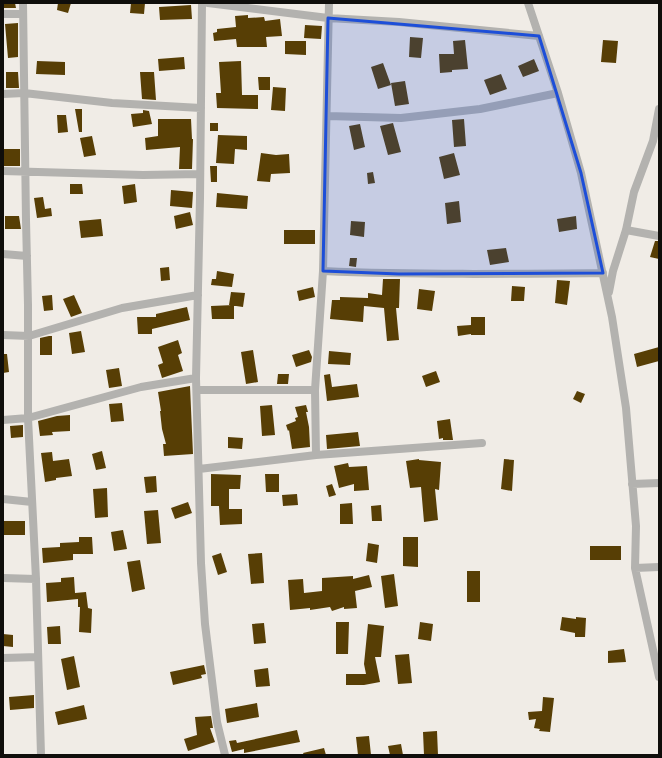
<svg xmlns="http://www.w3.org/2000/svg" width="662" height="758" font-family="Rubik,sans-serif">
  <style>
    .building { fill: #573e05 }
    .lines { fill: none; stroke-linecap: round; stroke-linejoin: round }
    .minor { stroke: #b3b2af; stroke-width: 8 }
    .marked { fill: #1d4ed8; fill-opacity: 0.2; stroke: #1d4ed8; stroke-width: 3; stroke-linejoin: round }
  </style>
  <rect width="100%" height="100%" fill="#f0ece6"/>
  <path class="building" d="M3,3H15L16,8H3Z
    M58,3H71L68,13L57,10Z
    M131,3H145L144,14L130,13Z
    M191,5L192,19L160,20L159,7Z
    M248,15V18L264,17L265,21L280,19L282,36L266,37L267,47H237L236,39L214,41L213,33L217,32V29L236,27L235,16Z
    M18,23V57L8,58L5,24Z
    M305,25L322,26L321,39L304,38Z
    M410,37L423,38L421,58L409,57Z
    M465,40L468,69L452,70V72L440,73L439,54H454L453,41Z
    M603,40L618,41L616,63L601,62Z
    M285,41H306V55L285,54Z
    M184,57L185,69L159,71L158,59Z
    M534,59L539,71L523,77L518,66Z
    M37,61L65,62V75L36,74Z
    M241,61L242,95H258V109L217,108L216,93H221L219,62Z
    M383,63L391,85L378,89L371,67Z
    M6,72H18L19,88H6Z
    M140,72H154L156,100L142,99Z
    M501,74L507,89L490,95L484,80Z
    M258,77H270V90H259Z
    M405,81L409,104L395,106L391,83Z
    M273,87L286,88L285,111L271,110Z
    M75,109H82V132H79Z
    M143,110L149,111L152,124L133,127L131,114L143,113Z
    M57,115H66L68,132L58,133Z
    M158,119H191L192,139H193L192,169H179L180,147L146,150L145,138L158,136Z
    M464,119L466,146L454,147L452,120Z
    M210,123H218V131H210Z
    M393,123L401,152L388,155L380,126Z
    M360,124L365,147L354,150L349,126Z
    M218,135L247,136V150L235,149L234,164L216,163Z
    M92,136L96,155L84,157L80,138Z
    M3,149H20V166H3Z
    M261,153L276,155L289,154L290,173L271,174L270,182L257,181Z
    M454,153L460,175L444,179L439,157Z
    M210,166H217V182H211Z
    M373,172L375,183L368,184L367,173Z
    M70,184H82L83,194H70Z
    M135,184L137,202L124,204L122,186Z
    M171,190L193,192L192,208L170,206Z
    M217,193L248,196L247,209L216,207Z
    M43,197L45,209L51,208L52,216L37,218L34,198Z
    M459,201L461,222L447,224L445,203Z
    M190,212L193,225L176,229L174,216Z
    M5,216H19L21,229H5Z
    M576,216L577,229L559,232L557,219Z
    M101,219L103,236L81,238L79,221Z
    M351,221L365,222L364,237L350,235Z
    M284,230H315V244H284Z
    M655,241H659V259L650,257Z
    M506,248L509,262L490,265L487,250Z
    M350,258H357L356,267L349,266Z
    M169,267L170,280L161,281L160,268Z
    M217,271L234,274L232,287L211,285L212,279H216Z
    M383,279H400L399,308H396L399,340L387,341L384,308L364,306L363,322L330,319L332,300H340V297L368,298V293L382,295Z
    M557,280L570,281L567,305L555,303Z
    M512,286L525,287L524,301H511Z
    M313,287L315,297L299,301L297,291Z
    M419,289L435,291L432,311L417,309Z
    M231,292L245,293L243,307L229,305Z
    M52,295L53,310L44,311L42,296Z
    M74,295L82,313L71,317L63,299Z
    M234,305V319H212L211,306Z
    M187,307L190,320L152,329V334H138L137,317H156V314Z
    M471,317H485V335H471V334L458,336L457,326L471,325Z
    M81,331L85,352L72,354L69,333Z
    M49,336H52V355H40V338Z
    M178,340L182,353L178,355L183,371L162,378L158,365L163,363L158,347Z
    M659,347V361L637,367L634,354Z
    M253,350L258,382L246,384L241,352Z
    M309,350L312,357L311,362L296,367L292,355Z
    M329,351L351,353L350,365L328,364Z
    M3,354H7L9,372L3,373Z
    M119,368L122,386L109,388L106,370Z
    M436,371L440,382L426,387L422,376Z
    M278,374H289L288,384H277Z
    M330,374L332,387L357,384L359,397L327,401L324,375Z
    M190,386L193,454L164,456L163,444H166L162,429L160,411H161L158,392Z
    M577,391L585,394L581,403L573,399Z
    M122,403L124,421L111,422L109,404Z
    M272,405L275,435L262,436L260,406Z
    M306,405L308,412H306L309,427L310,447L292,449L289,430L288,431L286,425L296,421L295,418L298,417L295,407Z
    M70,415V431L52,432L53,435L40,436L38,421L57,416Z
    M450,419L453,440H443V438L439,439L437,421Z
    M23,425V437L11,438L10,426Z
    M358,432L360,446L327,449L326,435Z
    M228,437L243,438L242,449L228,448Z
    M102,451L106,468L96,470L92,454Z
    M52,452L53,461L69,459L72,476L56,478V480L45,482L41,453Z
    M419,459V460L441,462L439,490L435,489L438,520L424,522L421,487L410,488L406,461Z
    M504,459L514,460L512,491L501,489Z
    M348,463L349,467L367,466L369,490L354,491V484L339,488L334,466Z
    M211,474L241,475L240,489H229V509H242V524L220,525L219,506H211Z
    M265,474H279V492H266Z
    M156,476L157,492L146,493L144,477Z
    M332,484L336,495L329,497L326,486Z
    M107,488L108,517L95,518L93,489Z
    M297,494L298,505L283,506L282,495Z
    M188,502L192,513L175,519L171,508Z
    M352,503L353,524H340V504Z
    M381,505L382,521H372L371,506Z
    M158,510L161,543L147,544L144,511Z
    M3,521H25V535H3Z
    M123,530L127,549L114,551L111,532Z
    M79,537H92L93,554H73V560L43,563L42,548L60,547V543L79,542Z
    M403,537H418V567L403,566Z
    M368,543L379,545L377,563L366,561Z
    M590,546H621V560H590Z
    M221,553L227,572L218,575L212,556Z
    M262,553L264,583L251,584L248,554Z
    M140,560L145,589L132,592L127,562Z
    M467,571H480V602H467Z
    M394,574L398,606L385,608L381,576Z
    M369,575L372,587L355,591L357,608L344,609V607L332,611L330,607L310,610V608L290,610L288,580L303,579L304,593L322,591V578L353,576V579Z
    M74,577L75,593L86,592L88,608L92,609L91,633L79,632L80,607H78V599L47,602L46,583L61,582V578Z
    M562,617L576,619V617L586,618L585,637H575V633L560,630Z
    M336,622H349L348,654H336Z
    M420,622L433,624L431,641L418,639Z
    M264,623L266,643L254,644L252,624Z
    M368,624L384,626L381,657H375L380,682L364,685H346V674H366L364,664Z
    M60,626L61,644H48L47,627Z
    M3,634L13,635V647L3,646Z
    M624,649L626,662L608,663V651Z
    M409,654L412,683L398,684L395,655Z
    M74,656L80,687L67,690L61,659Z
    M204,665L206,674L201,675L202,678L173,685L170,672Z
    M268,668L270,686L256,687L254,670Z
    M34,695V708L10,710L9,697Z
    M543,697L554,698L550,732L539,731L540,729L534,728L536,719L529,720L528,712L542,711Z
    M257,703L259,717L227,723L225,709Z
    M84,705L87,719L58,725L55,712Z
    M211,716L213,728H210L215,742L188,751L184,739L197,735L195,717Z
    M297,730L300,742L244,753V749L232,752L229,741L236,740L237,743Z
    M437,731L438,755H424L423,732Z
    M369,736L371,755H358L356,737Z
    M401,744L403,755H390L388,746Z
    M324,748L326,755H304L303,753Z"/>
  <g class="lines">
    <path class="minor" d="M23,3L26,220L28,305V418L36,579L41,755
      M202,3L200,198L196,378L201,563L205,624L213,689L217,722L225,755
      M208,3L328,18L399,22L539,36
      M528,3L558,93L581,173L612,317L626,408L636,526L635,568L659,677
      M3,14H23
      M3,94L24,93L112,103L201,108
      M327,116L401,118L480,109L558,93
      M3,171L143,175L200,174
      M626,230L659,236
      M3,254L27,256
      M323,271C416,275 509,274 603,273
      M609,292L613,271L626,230L634,192L653,141L659,109
      M3,335L29,336L122,308L198,295
      M197,390H315
      M3,420L28,418L141,387L196,378
      M316,455L315,390L323,271L329,3
      M199,469L316,455L482,443
      M632,484L659,483
      M3,499L32,502
      M635,568L659,567
      M3,578L36,579
      M3,658L38,657"/>
  </g>
  <path class="marked" d="M328,18L539,36L581,173L603,273L399,274L323,271Z"/>
  <rect width="662" height="758" fill="none" stroke="#0f0e0b" stroke-width="8"/>
</svg>
